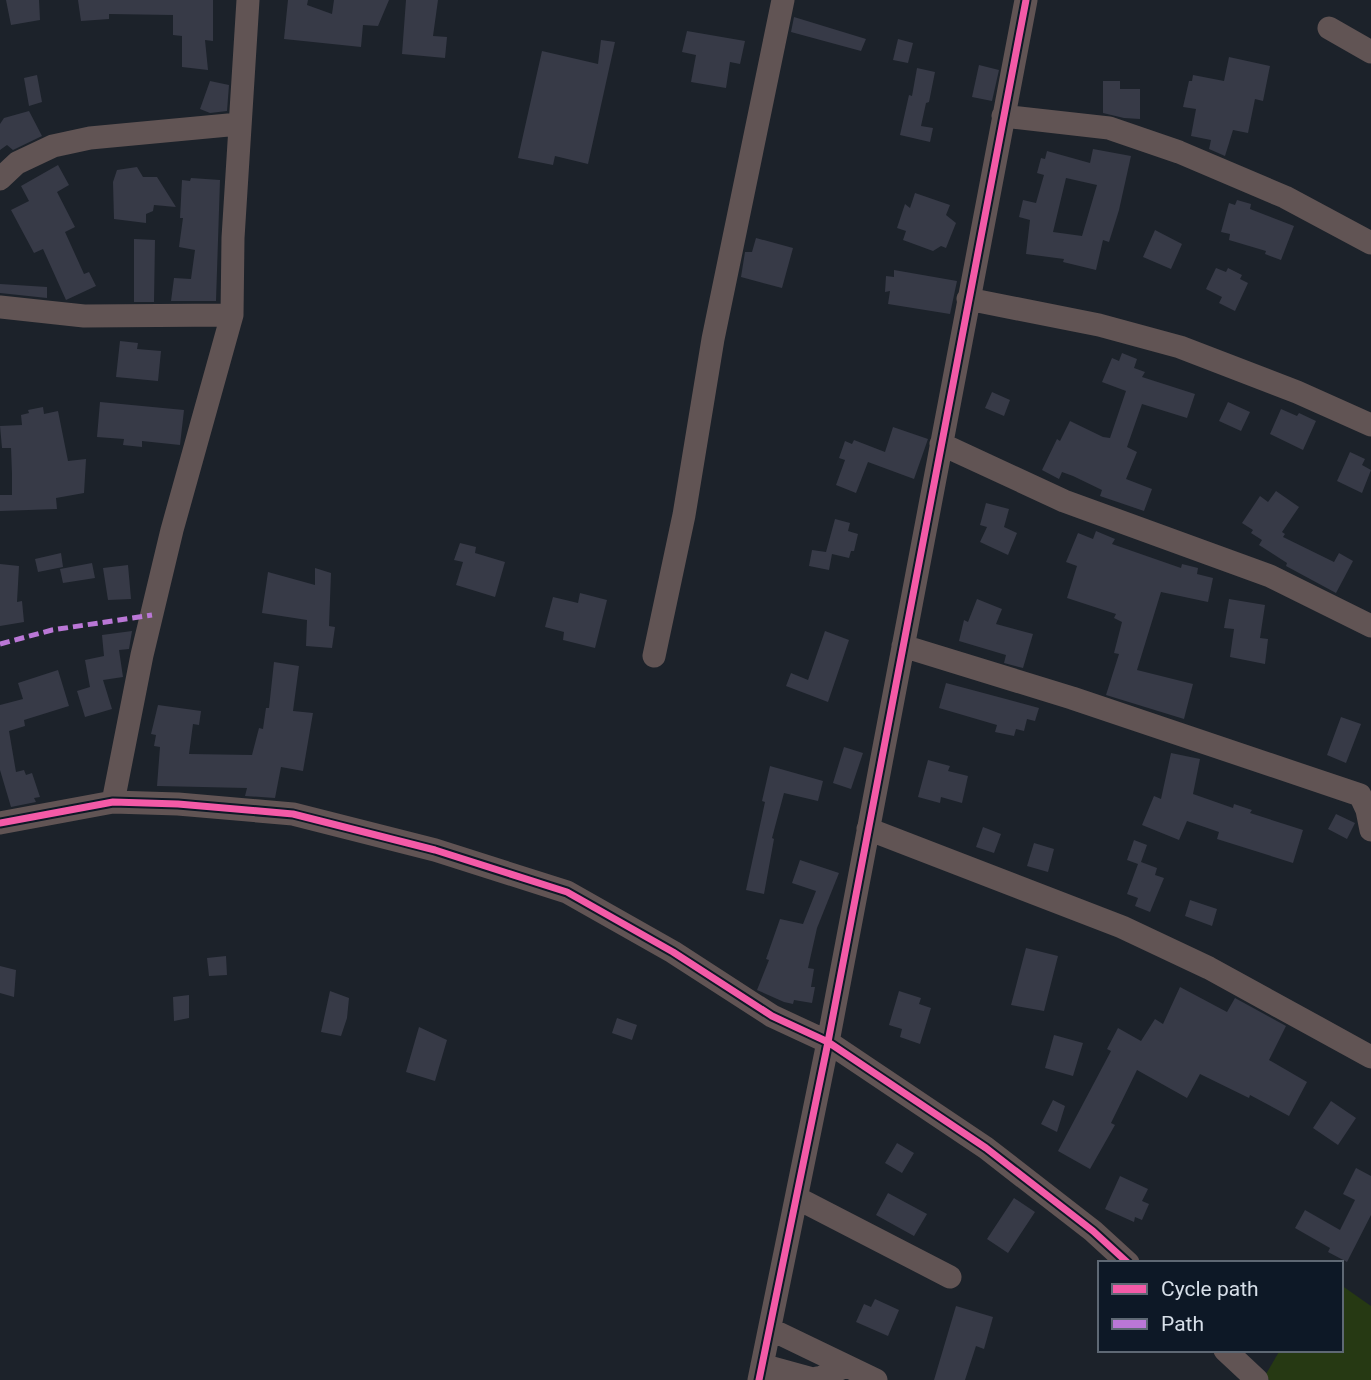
<svg xmlns="http://www.w3.org/2000/svg" width="1371" height="1380" font-family="Roboto,sans-serif">
  <style>
    .green { fill: #263913 }
    .building { fill: #373a47; fill-rule: evenodd }
    .lines { fill: none; stroke-linecap: round; stroke-linejoin: round }
    .minor { stroke: #615454; stroke-width: 23 }
    .quiet { stroke: #ba77d6; stroke-width: 5; stroke-dasharray: 10 5; stroke-linecap: butt }
    .cycleway-casing { stroke: #0d1826; stroke-width: 11 }
    .cycleway { stroke: #f35aa7; stroke-width: 7 }
  </style>
  <rect width="100%" height="100%" fill="#1c222a"/>
  <path class="green" d="M1341,1285L1371,1306V1380H1269L1266,1374L1280,1350H1341Z"/>
  <path class="building" d="M6,0H39L40,20L11,25Z
    M78,0H213V41L205,40L208,70L182,67V36L173,35V15L109,14V19L81,21Z
    M288,0H308L307,5L332,14L334,0H389L378,26L363,25L361,47L284,39Z
    M406,0H438L433,36L447,37L445,58L402,54Z
    M794,17L866,39L861,51L791,32Z
    M687,31L745,41L740,64L730,62L726,88L691,82L696,55L682,52Z
    M898,39L913,43L908,63L893,60Z
    M601,40L615,42L588,164L555,156L553,165L518,158L542,51L598,64Z
    M1229,57L1270,66L1263,101L1255,99L1248,133L1233,130L1225,156L1209,149L1211,140L1191,136L1196,109L1183,107L1189,81H1192L1193,75L1224,81Z
    M979,65L999,70L992,101L972,97Z
    M917,68L935,72L929,102L926,103L921,126L933,128L930,142L900,135L909,95L912,96Z
    M37,75L42,102L29,106L24,78Z
    M210,81L229,85L227,111L210,113L200,109Z
    M1103,81H1120V89H1140V119L1124,118L1103,113Z
    M29,111L42,136L13,150L7,145L0,150V124L4,118Z
    M1093,149L1131,156L1119,210L1109,242L1103,240L1096,270L1063,262L1064,259L1026,254L1030,220L1019,217L1023,200L1036,203L1044,175L1037,173L1041,158L1045,159L1047,151L1090,163ZM1066,178L1097,185L1082,236L1053,232Z
    M58,165L69,185L57,192L75,227L65,232L84,274L89,272L96,286L66,300L43,249L34,253L11,210L29,201L21,186Z
    M137,167L143,177H157L176,207L154,205L153,211L146,214V223L114,219L113,182L117,170Z
    M191,178L220,180L216,301H171L174,278L191,279L195,250L179,247L183,218H180L182,180L190,181Z
    M915,193L950,205L946,215L956,223L946,248L941,246L933,251L903,240L906,231L897,228L905,204L910,208Z
    M1237,200L1251,204L1250,209L1294,226L1281,260L1265,254L1266,251L1229,240L1230,234L1221,232L1229,203L1235,205Z
    M1155,230L1182,244L1171,269L1143,257Z
    M756,238L793,248L782,288L741,277L745,252H752Z
    M134,239L155,240L154,302H134Z
    M1216,268L1226,272L1228,268L1242,275L1240,279L1248,283L1235,311L1219,303L1222,297L1206,289Z
    M894,270L957,281L950,314L888,304L890,291L885,292L886,276L894,277Z
    M0,284L47,287V298L0,293Z
    M120,341L138,343L137,349L161,351L158,381L116,377Z
    M1122,353L1137,359L1134,368L1145,372L1142,377L1195,394L1187,418L1142,404L1127,447L1137,452L1126,479L1152,489L1144,511L1100,496L1102,490L1073,476L1062,472L1059,479L1042,470L1057,439L1060,441L1070,421L1103,437L1110,438L1126,391L1102,382L1112,358L1119,361Z
    M992,392L1010,400L1004,416L985,408Z
    M100,402L184,410L180,445L142,441V447L123,445L124,439L97,437Z
    M1228,402L1250,412L1241,431L1219,421Z
    M43,407L44,414L58,411L68,461L86,459L84,493L56,498L57,509L0,511V495H12V474L11,448H2L0,426L22,425L21,415L29,413L28,410Z
    M1281,409L1297,416L1299,413L1316,421L1303,450L1270,434Z
    M893,427L928,439L914,479L868,462L856,493L836,485L845,460L839,458L845,441L852,444L854,440L885,452Z
    M1350,452L1365,459L1362,465L1371,470L1362,493L1337,481Z
    M1276,491L1299,507L1282,532L1285,534L1283,537L1334,562L1339,553L1353,561L1336,593L1286,566L1287,563L1259,545L1262,540L1251,533L1253,530L1242,523L1260,496L1268,502Z
    M986,503L1009,509L1004,527L1017,533L1008,555L980,542L987,527L980,525Z
    M835,519L850,523L848,531L858,534L854,551H851L849,558L832,554L829,570L809,566L812,550L826,552Z
    M1096,531L1115,539L1112,544L1181,568L1182,564L1198,568L1197,574L1213,578L1208,602L1161,592L1137,670L1193,684L1184,719L1106,695L1119,654L1114,653L1122,622L1114,618L1116,614L1067,598L1077,566L1066,562L1078,533L1093,539Z
    M460,543L476,547L475,553L505,562L495,597L456,585L463,562L454,560Z
    M61,553L63,567L38,572L35,559Z
    M92,563L95,578L63,583L60,569Z
    M0,564L19,566L17,602L22,601L24,622L0,626Z
    M128,565L131,599L108,600L103,568Z
    M315,568L331,573L329,626L335,627L332,648L306,646L307,620L262,613L268,572L315,585Z
    M580,593L607,600L595,648L563,640L564,632L545,627L553,597L578,603Z
    M977,599L1002,609L996,624L1033,634L1023,668L1004,663L1006,655L959,641L964,620L968,622Z
    M1229,599L1265,605L1260,638L1268,639L1265,664L1230,657L1234,629L1224,628Z
    M132,631L129,649L119,650L123,677L103,680L112,709L85,717L77,691L90,687L85,660L104,656L102,635Z
    M825,631L849,640L828,702L786,686L791,673L808,680Z
    M274,662L299,666L293,711L313,713L303,771L281,767L275,798L245,796L247,788L157,786L160,747L154,746L156,735L151,734L158,705L201,711L199,725L193,724L189,754L252,755L259,728L263,729L266,708H269Z
    M58,670L69,706L24,720L25,726L9,731L16,772L24,770L26,775L32,773L40,797L34,798L36,802L11,807L0,770V705L23,699L18,683Z
    M946,683L1039,708L1035,721L1027,719L1024,731L1016,729L1014,736L995,732L997,725L939,708Z
    M1341,717L1361,724L1346,763L1327,755Z
    M844,747L863,753L851,789L833,783Z
    M1171,753L1200,759L1193,794L1233,808L1234,804L1252,810L1250,813L1303,830L1293,863L1217,839L1219,832L1187,821L1179,840L1142,825L1154,796L1161,799Z
    M928,760L950,766L948,771L968,776L962,803L941,797L940,803L918,797Z
    M770,766L823,781L818,801L784,793L772,838L774,839L764,894L746,890L765,802L762,801Z
    M1336,814L1355,823L1347,839L1328,829Z
    M983,827L1001,834L994,853L976,847Z
    M1134,840L1147,845L1141,862L1157,868L1155,875L1164,878L1150,912L1135,906L1138,898L1127,894L1138,864L1127,860Z
    M1034,843L1054,849L1048,872L1027,866Z
    M800,860L839,873L817,928L808,968L814,969L811,987H815L812,1003L794,1000L793,1004L784,1002L757,990L769,960L766,959L780,919L803,924L816,891L792,883Z
    M1190,900L1217,909L1212,926L1185,916Z
    M1026,948L1058,956L1044,1011L1011,1005Z
    M226,956L227,975L209,976L207,958Z
    M0,966L16,970L14,997L0,993Z
    M1180,987L1227,1012L1235,998L1286,1026L1269,1060L1307,1082L1289,1116L1250,1095L1249,1098L1200,1074L1187,1098L1137,1070L1111,1123L1115,1125L1090,1169L1058,1151L1111,1051L1107,1049L1118,1028L1141,1041L1155,1019L1163,1024Z
    M330,991L349,998L347,1018L341,1036L321,1032Z
    M899,991L921,998L919,1004L931,1008L920,1044L900,1037L902,1029L889,1025Z
    M189,995V1018L174,1021L173,997Z
    M617,1018L637,1025L632,1040L612,1033Z
    M419,1027L447,1040L435,1081L406,1072Z
    M1054,1035L1083,1043L1073,1076L1045,1068Z
    M1053,1100L1065,1106L1057,1132L1041,1124Z
    M1331,1101L1356,1118L1338,1145L1313,1128Z
    M897,1143L914,1153L902,1173L885,1163Z
    M1356,1168L1371,1176V1215L1347,1262L1328,1252L1330,1248L1295,1228L1305,1210L1340,1230L1355,1200L1343,1194Z
    M1120,1176L1148,1189L1142,1201L1149,1204L1142,1220L1135,1217L1134,1222L1105,1209Z
    M888,1193L927,1214L914,1236L876,1215Z
    M1014,1198L1035,1212L1008,1253L987,1239Z
    M875,1299L899,1310L888,1336L856,1322L864,1304L871,1307Z
    M956,1306L993,1317L984,1349L976,1346L965,1380H934Z"/>
  <g class="lines">
    <path class="minor" d="M1329,28L1371,52
      M1003,116L1109,128L1179,152L1285,197L1371,243
      M0,179L17,163L53,146L90,138L239,124
      M968,299L1099,325L1180,347L1297,392L1371,425
      M0,307L84,316L232,315
      M941,444L1064,501L1270,576L1371,626
      M903,646L1072,698L1360,795L1367,810L1371,830
      M654,656L684,515L713,339L783,0
      M113,802L142,655L172,530L232,315L233,238L248,0
      M0,823L113,802L178,804L293,814L435,850L567,892L673,952L772,1016L828,1042L986,1148L1093,1231L1128,1263
      M868,829L1122,927L1209,968L1371,1057
      M797,1198L950,1277
      M770,1329L876,1380
      M1225,1350L1257,1380
      M762,1365L813,1379L822,1377L846,1366
      M759,1380L828,1042L1026,0"/>
    <path class="quiet" d="M0,644L52,630L152,615"/>
    <defs>
      <path id="cycleway" d="M0,823L113,802L178,804L293,814L435,850L567,892L673,952L772,1016L828,1042L986,1148L1093,1231L1128,1263
        M759,1380L828,1042L1026,0"/>
    </defs>
    <use href="#cycleway" class="cycleway-casing"/>
    <use href="#cycleway" class="cycleway"/>
  </g>
  <rect x="1098" y="1261" width="245" height="91" fill="#0d1826" stroke="#5e6874" stroke-width="2"/>
  <rect x="1112" y="1284" width="35" height="10" fill="#f35aa7" stroke="#5e6874" stroke-width="2"/>
  <text x="1161" y="1296" font-size="21" fill="#d7dfe9">Cycle path</text>
  <rect x="1112" y="1319" width="35" height="10" fill="#ba77d6" stroke="#5e6874" stroke-width="2"/>
  <text x="1161" y="1331" font-size="21" fill="#d7dfe9">Path</text>
</svg>
